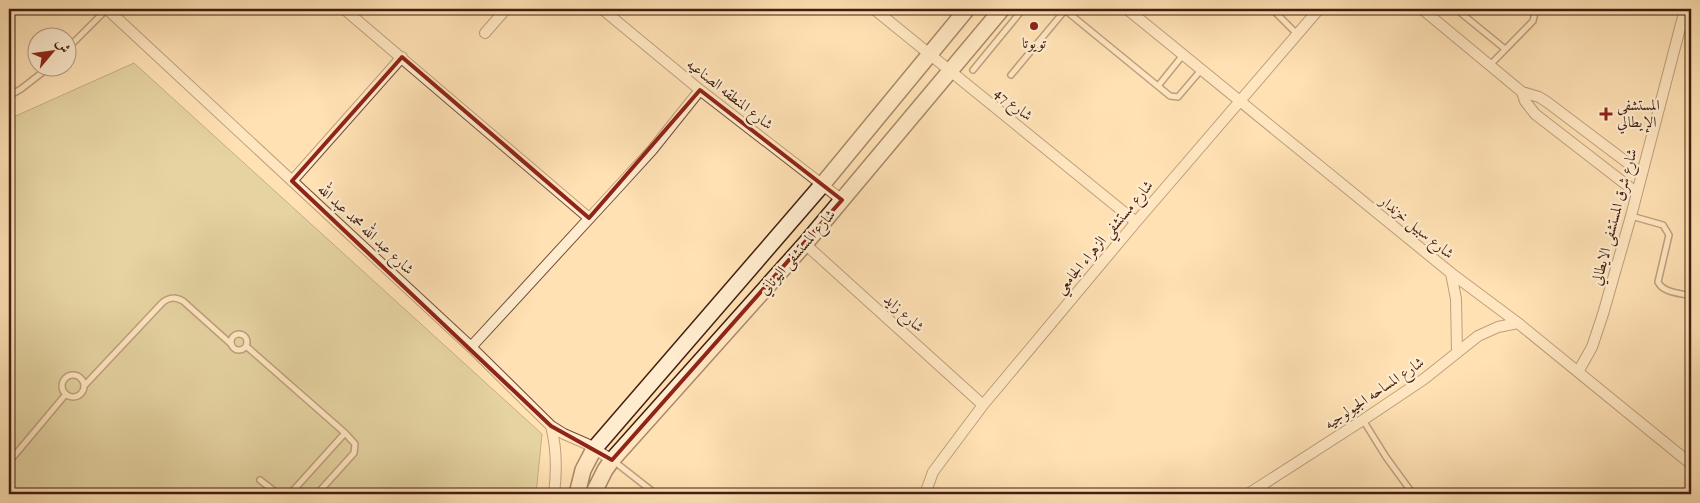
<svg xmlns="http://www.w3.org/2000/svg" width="1700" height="503" font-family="'IM FELL English',Amiri,serif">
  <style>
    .green { fill: #c6c189; stroke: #84704d }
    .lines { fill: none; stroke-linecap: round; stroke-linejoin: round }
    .lane-casing { stroke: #704f3a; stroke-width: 8 }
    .street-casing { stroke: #704f3a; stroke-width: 12 }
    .secondary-casing { stroke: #411e11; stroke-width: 18 }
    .lane { stroke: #ffecce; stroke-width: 5 }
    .street { stroke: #ffecce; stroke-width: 10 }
    .secondary { stroke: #ffecce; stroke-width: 15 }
    .marked { fill: none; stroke: #8f2418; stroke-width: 4; stroke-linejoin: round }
    .poi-dot { fill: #8f2418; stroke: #ffecce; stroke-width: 2 }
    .labels { text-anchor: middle; stroke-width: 4.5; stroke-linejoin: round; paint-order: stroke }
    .poi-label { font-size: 15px; fill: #411e11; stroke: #ffecce }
    .street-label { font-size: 15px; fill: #411e11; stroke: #ffecce }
  </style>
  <rect width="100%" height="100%" fill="#ffe1b4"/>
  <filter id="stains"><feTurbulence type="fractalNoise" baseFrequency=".004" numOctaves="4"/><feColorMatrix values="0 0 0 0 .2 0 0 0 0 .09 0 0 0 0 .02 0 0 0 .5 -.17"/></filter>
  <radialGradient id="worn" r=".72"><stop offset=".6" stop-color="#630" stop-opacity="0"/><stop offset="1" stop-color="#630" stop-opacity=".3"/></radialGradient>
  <path class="green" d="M134,63L542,434L536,494H33L9,492V119Z"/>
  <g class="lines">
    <defs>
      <path id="lane" d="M1272,9L1297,34
        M1456,9L1505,49
        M1065,10L1170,96L1178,97L1201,70
        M68,48L107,9
        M1490,65L1533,21L1535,13L1532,9
        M973,70L1023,9
        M1011,75L1066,9
        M1158,86L1183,55
        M9,96L21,89L48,68
        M1631,216L1663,225L1669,235L1658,282C1663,293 1681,293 1691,296
        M231 342a8 8 0 1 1 16 0a8 8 0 1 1-16 0Z
        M246,346L345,433L355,444L354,453L317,494
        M62 386a11 11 0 1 1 22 0a11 11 0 1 1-22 0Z
        M84,386L163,302C170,297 175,297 183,301L231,344
        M1363,420L1386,457L1413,494
        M9,462L66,394
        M615,462L652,491
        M260,480L278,494
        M290,494L345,433"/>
      <path id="street" d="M107,9L471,347L551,426L564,434L587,444L612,460
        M344,9L589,218
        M602,9L700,90L842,200
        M874,9L1136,222
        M1127,9L1451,273L1518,323L1691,464
        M1422,9L1522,92L1539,97L1547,102L1641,173
        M485,33L506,9
        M1522,92L1525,101L1535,114L1637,193
        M292,181L402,57
        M805,244L983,405
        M1451,273L1456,299L1457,352
        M471,347L620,185L652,150L700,90
        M1578,372L1592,347L1603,314L1631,216L1685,9
        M551,426C557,449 557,470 554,494
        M925,494L933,472L983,405L1136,222L1319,9
        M1248,494L1363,420L1424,379L1478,336L1498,327L1518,323"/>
      <path id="secondary" d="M577,494L583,470L594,449L822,185L967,9
        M593,494L605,470L612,460L805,244L1002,9"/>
    </defs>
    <use href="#lane" class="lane-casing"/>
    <use href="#street" class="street-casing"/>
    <use href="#secondary" class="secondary-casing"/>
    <use href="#lane" class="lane"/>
    <use href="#street" class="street"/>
    <use href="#secondary" class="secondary"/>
  </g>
  <path d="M0 0H1700V503H0ZM402,57L589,218L700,90L842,200L612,460L551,426L292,181Z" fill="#ffe1b4" fill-opacity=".55" fill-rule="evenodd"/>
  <path class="marked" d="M402,57L589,218L700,90L842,200L612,460L551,426L292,181Z"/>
  <g class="poi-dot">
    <circle cx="1034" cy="26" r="5"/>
    <path d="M1603.5 106.5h5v5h5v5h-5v5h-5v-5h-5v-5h5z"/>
  </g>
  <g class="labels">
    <g class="poi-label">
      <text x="1034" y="48">تويوتا</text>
      <text x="1617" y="110" text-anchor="start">المستشفى<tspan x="1617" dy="17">الإيطالي</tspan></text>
    </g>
    <g class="street-label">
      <text transform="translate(730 94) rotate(38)" y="5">شارع المنطقه الصناعيه</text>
      <text transform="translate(1014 104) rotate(39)" y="5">شارع 47</text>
      <text transform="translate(1614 217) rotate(-75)" y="5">شارع شرق المستشفى الايطالي</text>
      <text transform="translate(1417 227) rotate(39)" y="5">شارع سبيل خزندار</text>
      <text transform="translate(366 229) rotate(43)" y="5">شارع عبد الله محمد عبد الله</text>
      <text transform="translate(1104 237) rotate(-50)" y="5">شارع مستشفي الزهراء الجامعي</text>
      <text transform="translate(797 252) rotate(-49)" y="5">شارع المستشفى اليوناني</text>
      <text transform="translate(904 313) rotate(42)" y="5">شارع زايد</text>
      <text transform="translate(1374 393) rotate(-34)" y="5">شارع المساحه الجيولوجيه</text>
    </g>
  </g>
  <rect width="1700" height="503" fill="none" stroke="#ffe1b4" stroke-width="30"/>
  <rect x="10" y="10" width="1680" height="483" fill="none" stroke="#411e11" stroke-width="2.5"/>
  <rect x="15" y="15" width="1670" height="473" fill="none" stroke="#411e11"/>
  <g transform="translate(52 52) rotate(61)"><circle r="24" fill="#ffecce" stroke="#b39a82"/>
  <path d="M0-4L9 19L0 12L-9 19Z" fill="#8f2418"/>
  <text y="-8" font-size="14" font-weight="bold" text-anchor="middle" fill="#411e11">ش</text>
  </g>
  <rect width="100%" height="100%" filter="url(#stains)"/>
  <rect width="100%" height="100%" fill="url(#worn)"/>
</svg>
